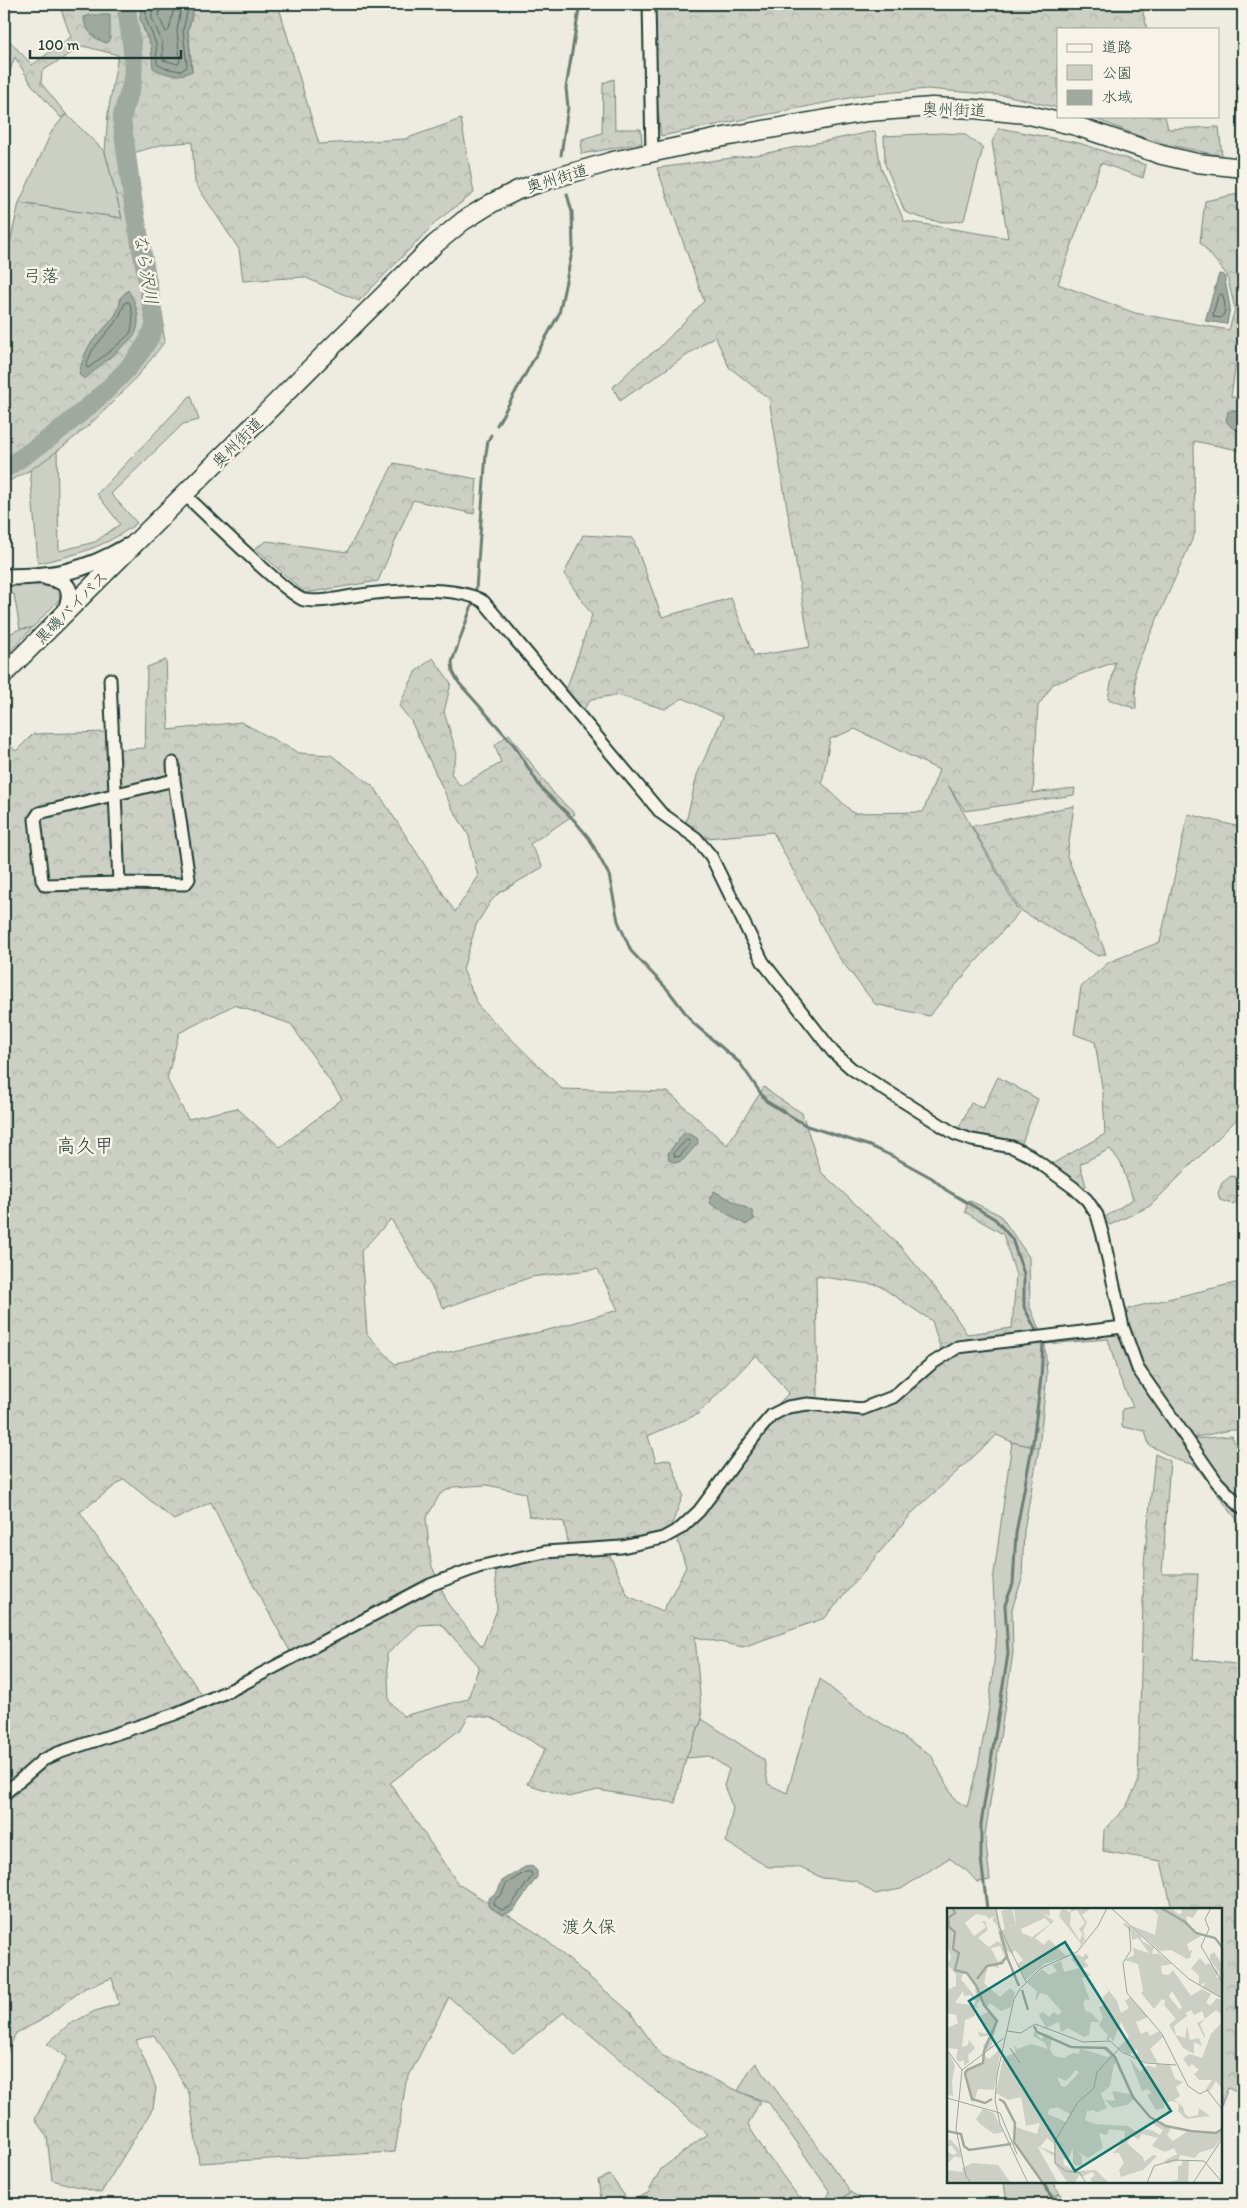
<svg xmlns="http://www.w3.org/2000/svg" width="1247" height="2208" font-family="Itim,'Klee One',sans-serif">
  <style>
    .green { fill: #cccfc4; stroke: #76867c }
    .forest { fill: url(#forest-crowns); stroke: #76867c; fill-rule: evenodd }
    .water { fill: #9fa99f; stroke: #6c7e74 }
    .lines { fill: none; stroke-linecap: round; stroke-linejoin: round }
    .shore { stroke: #52685f; stroke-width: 1 }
    .stream { stroke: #6c7e74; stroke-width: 3 }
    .river { stroke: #9fa99f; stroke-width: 19 }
    .minor-casing { stroke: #1f3d34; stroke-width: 15 }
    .major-casing { stroke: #1f3d34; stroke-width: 19 }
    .highway-casing { stroke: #1f3d34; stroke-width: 21 }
    .minor { stroke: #f7f3e8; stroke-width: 11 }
    .major { stroke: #f7f3e8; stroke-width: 15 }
    .highway { stroke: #f7f3e8; stroke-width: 18 }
    .labels { text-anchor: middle; stroke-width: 5; stroke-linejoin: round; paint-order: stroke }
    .street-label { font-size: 16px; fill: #1f3d34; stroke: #f7f3e8 }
    .water-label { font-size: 18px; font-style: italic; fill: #3f584f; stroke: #f7f3e8 }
    .neighbourhood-label { font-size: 18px; fill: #1f3d34; stroke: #f7f3e8 }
    .quarter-label { font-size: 19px; fill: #1f3d34; stroke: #f7f3e8 }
    .inset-river { fill: none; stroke: #9fa99f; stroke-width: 2.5 }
    .inset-road { fill: none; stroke: #9ba69c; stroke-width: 1 }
    .view { fill: #0f766e; fill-opacity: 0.15; stroke: #0f766e; stroke-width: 2.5 }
    .inset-edge { fill: none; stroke: #1f3d34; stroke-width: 2.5 }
  </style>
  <defs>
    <pattern id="forest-crowns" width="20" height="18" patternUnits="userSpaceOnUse" patternTransform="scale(1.25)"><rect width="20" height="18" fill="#cccfc4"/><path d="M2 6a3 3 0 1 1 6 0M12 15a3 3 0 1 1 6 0" fill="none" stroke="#afb3a9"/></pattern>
  </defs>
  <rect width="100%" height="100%" fill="#eeece1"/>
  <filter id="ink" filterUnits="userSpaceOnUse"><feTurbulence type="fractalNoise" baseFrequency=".02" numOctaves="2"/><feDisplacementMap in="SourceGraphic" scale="10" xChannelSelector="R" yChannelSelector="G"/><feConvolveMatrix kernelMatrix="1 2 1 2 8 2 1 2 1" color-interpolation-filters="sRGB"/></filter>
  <g filter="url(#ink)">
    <path class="green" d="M66,114L105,152L122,218L19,203L52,131Z
      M941,133L964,134L983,148L964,220C942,225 926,220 905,212L885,164L884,136Z
      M191,395L199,420L183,424L111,494L137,523C107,546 75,556 38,563L30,470L57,450L59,551L95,542L120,524L97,494Z
      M38,584L58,587L60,599L32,628L20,629L14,594H4V585Z
      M1118,1323L1191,1439L1232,1436L1243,1467V1520L1241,1525L1195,1465L1177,1460L1149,1445L1145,1431L1122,1427V1409L1133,1407L1118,1374L1108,1339L1045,1344L1042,1332Z
      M1012,1442L1039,1448L1024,1530L1022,1579L1012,1609L1013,1653L985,1835L990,1880L977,1882L967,1871L949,1858L901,1889L875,1894L856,1881L822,1878L801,1867H768L726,1842L733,1808L724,1786L729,1769L709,1756L686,1758L702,1719L764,1760L768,1784L787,1793L820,1679L848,1702L931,1755L954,1799L967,1807L978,1765L989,1708L996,1643L993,1581Z
      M756,2063L851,2192L835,2204H824L830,2192L769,2103L738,2091L749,2071Z
      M1004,2182H1052L1060,2193L1040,2204H1007Z"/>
    <path class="forest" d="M59,4H83L86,10L113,8L114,4H141C139,47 160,51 192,71L188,29L193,4H278L319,144L405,139L461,119L474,193L438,220L359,301L304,277L243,281L239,249L195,183L192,142L164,144L133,153L134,170L165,341C129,390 83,436 30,470C22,475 12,479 4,484V269L19,203L122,218L105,152L108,113L118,55L83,46L42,71L41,83L66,114L61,118L32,85L15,57L4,87V35L32,65L71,37Z
      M654,4H1141L1147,29H1058V108L1009,96L927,89L864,95L661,136L653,74Z
      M614,79L615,129H641L642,143L581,154L582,139L602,133L603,83Z
      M1088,116H1165L1168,129L1219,127L1222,156L1152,141Z
      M999,128L1079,143L1146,165L1143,178L1101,163L1058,284L1135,313L1229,330L1235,309L1227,275L1200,242L1205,201L1243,193V351L1238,350L1231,396L1243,400V451L1194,441L1195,533L1135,669L1136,709L1108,699L1115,662L1053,684L1038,706L1033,793L1075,788L1074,795L965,811L948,785L1019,912L929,1016L875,1004L837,955L773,832L707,838L686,822L697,775L723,717L683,698L665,709L617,695L591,699L581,713L565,693L592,615L564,574L583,535L633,538L662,617L731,598L754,656L810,647L769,399L729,367L715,336L620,401L613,387L639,362L658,349L704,301L657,168L762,154L875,131L881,168L904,221L1008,238L992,142ZM855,729L939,770L923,812L853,813L822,783L830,739Z
      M394,463L477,479L474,514L413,500L378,581L305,593L255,548L267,541L347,552Z
      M32,628L4,658V636L20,629Z
      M433,658L451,683L444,712L457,754L451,773L460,786L501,763L495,745L509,734L555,795L575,814L530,844L543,867L499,893L491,901L476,925L463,969L478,1006L562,1089L668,1092L727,1145L764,1087L775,1096L802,1113L821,1172L899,1245L942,1296L967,1334L1012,1328L1016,1275L1003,1234L965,1212L968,1200L1000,1215L1029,1257L1030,1307L1045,1344L1047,1375L1039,1448L1012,1442L997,1435L913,1512L825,1618L743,1647L695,1637L702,1719L686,1758L675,1803L598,1790L569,1797L527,1784L545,1749L492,1718L469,1715L461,1729L390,1783L458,1884L540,1935L630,2012L661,2055L760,2101L748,2125L767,2155L804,2204H748L746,2200L735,2204H602L598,2180L610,2175L629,2202L648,2193L661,2169L707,2134L564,2012L513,2053L449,1997L406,2082L395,2152L199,2163L189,2093L154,2035L136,2040L156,2088L153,2108L101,2193L52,2180L47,2137L35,2119L67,2057L47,2044L68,2025L95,2011L119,2004L112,1978L85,1988L40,2021L16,2033L4,2059V740L16,751L33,734L108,732V750L145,748L147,667L166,660L169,730L241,722L299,753L331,755L375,788L455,912L478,877L469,836L451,806L411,721L399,706L416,671ZM234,1005L291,1024L342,1099L280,1147L237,1108L188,1119L167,1079L179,1033ZM391,1219L444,1308L531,1277L598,1269L618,1310L548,1330L395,1364L367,1334L361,1251ZM816,1276L878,1285L932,1321L942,1353L889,1393L860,1402L818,1399ZM756,1355L789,1393L771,1411L677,1538L686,1567L663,1611L628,1596L604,1542L641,1540L670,1529L683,1495L670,1459L656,1462L648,1436L698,1414ZM124,1479L174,1520L211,1502L236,1553L291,1653L203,1697L80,1512ZM487,1485L525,1493L529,1516L564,1522L569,1547L495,1559L497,1610L482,1647L448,1604L431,1564L426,1519L440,1494L453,1487ZM441,1624L479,1666L468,1699L403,1716L389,1701L387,1654L419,1625Z
      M1074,806L1067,856L1106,954L1098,956L1020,910L972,826Z
      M1188,814L1240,827L1243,820V1113L1150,1206L1110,1225L1102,1219L1133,1199L1121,1163L1110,1149L1080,1164L1086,1186L1082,1189L1050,1165L1105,1134L1103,1094L1095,1042L1074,1034L1081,987L1109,962L1160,942Z
      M998,1077L1038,1099L1021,1146L973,1136L958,1130L971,1103L983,1108Z
      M1231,1176L1236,1177L1241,1188V1200L1232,1204L1220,1200L1218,1193L1222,1183Z
      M1243,1281V1430H1231L1192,1438L1143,1368L1122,1310Z
      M1155,1454L1170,1461L1162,1574H1198L1193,1659L1243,1665V2095L1228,2088L1221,2106V1909H1172L1161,1861L1103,1851L1104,1830L1126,1807L1138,1783L1144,1563Z
      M851,2192L869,2204H835Z
      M1060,2193L1067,2204H1040Z"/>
    <path class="water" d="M141,4H194L191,21L188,29L192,71C179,78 166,75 153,68L151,46L140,19Z
      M91,15H110V40L106,43C95,39 84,30 84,17Z
      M1219,274L1224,275L1230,307L1227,324L1205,321Z
      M128,290C136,303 142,319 135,334C131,341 93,371 85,379L79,375C81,365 84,355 89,346C99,331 122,316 120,298Z
      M1234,410L1243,415V434L1231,427L1226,421L1228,412Z
      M685,1132L697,1138L698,1143L683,1160L676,1163L669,1160L668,1153Z
      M714,1191L752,1211L754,1219L746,1225L714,1206L710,1203V1198Z
      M532,1866L537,1871V1877L513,1911L502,1915L488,1906V1899L498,1891L502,1881L525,1867Z"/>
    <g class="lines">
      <path class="shore" d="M146,4V19L156,44L157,64L164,68L181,71L187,67L183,30L189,4
        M152,4V18L162,42L163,60L178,64L180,61L177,30L182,4
        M160,4L159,17L166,32L169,30L175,4
        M1222,294C1225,301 1227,312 1221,318L1214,317L1213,314L1218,296Z
        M126,302H129C133,309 134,325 130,333C125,340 98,360 90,367L87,368L86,365L93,349L118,319Z
        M688,1139L690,1144L680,1156L675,1157L674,1153Z
        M526,1872H531L532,1876L510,1907L502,1910L493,1904V1901L502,1894L506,1884Z"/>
      <path class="stream" d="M561,155L568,107L566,88L580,4
        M497,425L559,314L573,248L572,212L567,194
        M476,589L486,453L488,441L491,435
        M472,605L452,662L453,672L459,683L514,745L541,788L574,820L589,838L609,875L618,921L631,951L668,990L693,1023L740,1063L766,1101L807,1126L870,1146L892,1156L932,1178L946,1190L995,1219L1012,1239L1024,1274V1307L1038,1334
        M987,1909L981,1858V1824L1008,1654L1005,1605L1013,1584L1016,1533L1033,1442L1041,1378L1043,1343L1041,1340
        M1042,2182L1058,2204"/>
      <path class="river" d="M4,469C46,443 143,371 155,324L133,202L122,122C122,108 129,97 132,83C136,58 129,29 126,4"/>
      <defs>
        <path id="minor" d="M649,4L652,152
          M185,495C203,511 289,597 304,600C320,603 338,598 353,596C386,591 457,584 484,602L661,813L696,838L711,856L763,962L833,1052L852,1069L955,1134L972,1140L1012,1147L1029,1155L1074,1188L1087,1200L1097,1215L1103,1236L1123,1327L1138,1369L1217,1482L1243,1509
          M110,679L119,883
          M173,763L174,780
          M174,780L189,879L185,884L119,883L45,885L42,880L35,819L39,813Z
          M4,1794L43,1760L58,1753L175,1714L233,1689L430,1585L478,1567L545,1552L622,1547L663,1538L681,1528L699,1511L760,1429L772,1415L788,1407L808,1404L862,1409L893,1397L931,1364L958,1347L1123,1327"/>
        <path id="major" d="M4,577C52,577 84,572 126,547
          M46,577C70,582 74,590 65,612"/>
        <path id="highway" d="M4,674L434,245L463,221L492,203L518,190L548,180L613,161L724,137L867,112L932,107L974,109L1025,114L1076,126L1162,155L1197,163L1243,168"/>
      </defs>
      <use href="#minor" class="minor-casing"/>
      <use href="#major" class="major-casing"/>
      <use href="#highway" class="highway-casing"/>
      <use href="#minor" class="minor"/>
      <use href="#major" class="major"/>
      <use href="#highway" class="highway"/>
    </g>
  </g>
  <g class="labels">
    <g class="street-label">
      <text transform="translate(954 109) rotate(2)" y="6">奥州街道</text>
      <text transform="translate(557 178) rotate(-17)" y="6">奥州街道</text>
      <text transform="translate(237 442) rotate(-45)" y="6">奥州街道</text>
      <text transform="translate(71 607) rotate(-45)" y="6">黒磯バイパス</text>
    </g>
    <g class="water-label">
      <text transform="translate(146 269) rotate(81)" y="6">なら沢川</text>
    </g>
    <g class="neighbourhood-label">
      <text x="41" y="282">弓落</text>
      <text x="589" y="1933">渡久保</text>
    </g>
    <g class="quarter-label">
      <text x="85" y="1152">高久甲</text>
    </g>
  </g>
  <g transform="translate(947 1908)">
    <rect width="275" height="275" fill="#eeece1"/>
    <path d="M65,0L69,18L62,17L58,21L54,3ZM234,0H252L246,10L239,8L240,13L230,7L235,5ZM221,87L232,101L229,104L233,108L238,104L240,108L227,118L229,127L238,130L240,118L243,132L257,129L250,115L258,111L253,116L258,128V129L252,130L255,138L247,134V146L236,140L222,117L229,111L217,97ZM171,155L188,190L180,197L166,200L158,192L168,193L165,183L183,186L169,156Z" fill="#cccfc4"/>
    <path d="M0,0H49L55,23L62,17L69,18L67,0H102L103,8L95,5L107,13L88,30L97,37L102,31L118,47H123L97,56L79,72L70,56L76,52L68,42L65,46L59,42L61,51L51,56L52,60L41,58L37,75L53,89L63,80L68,85L64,99L54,103L43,95L40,99L51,112L44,140L38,144L36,138L43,127L33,129L31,124L40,126L33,108L41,104L33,92L29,97L32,100L26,98L28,108L18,112L15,139L21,137L22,132L28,140L21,147L22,154L17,158V152L12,154L9,150L11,141L0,140V120L11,115L9,107L0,105V82L9,78V66L1,57L4,49L0,36ZM29,6L40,8L41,11L48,8L45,12L50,17L54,36L51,33L42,39L31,30L41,22L38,13H35L39,19L27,28L18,15ZM98,10L103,16L85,29L75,25L74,21ZM53,38L58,49L51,54L44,40ZM16,66H20L28,78L29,90L14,71ZM16,83L17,88L23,87L29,93L27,97L8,95ZM115,0L124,5L123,17L133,33L135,26L138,32L130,42L134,36L112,8ZM123,0L143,1L135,7L140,14L136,23L139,31L132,21L138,15L130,2L124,4ZM204,0H224L240,13L245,22L253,25L254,28L240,36L242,43L245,42L243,50L240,51L224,42L213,43L183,17L208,27L211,7ZM178,15L194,28L195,33L207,39L205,46H211L210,44L225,56L214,58L215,66L221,67L226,62L244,88L255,81L264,86L259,94L263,98L270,90L275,92V107L269,102L258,111L255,103L247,107L244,102L233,108L229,104L235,99L225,83L219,93L215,91L207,101L194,85L196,83L191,56L177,52L187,47L186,40L202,45L191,30L185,32L184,24L176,16ZM267,44L275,56V90L256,80L258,74L252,78V68L244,60L253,50L259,57L263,55L271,64L269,69L272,70V64L263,52V47ZM139,45L142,50L137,53L142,58L134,61L144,67L135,70L143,93L139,91L136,95L139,104L143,103L135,110L143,104L153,114H144L142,127L137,129L121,120L114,124L112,114L99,120L92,107L96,104L102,109L107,104L111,107L115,104L100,87L93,85L88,94L90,83L80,75L95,61L102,67L110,63L105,57L118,51L114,53L117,64L132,60L124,51L129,46L136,49ZM158,77L170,93L174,105L182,100L178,93L183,89L201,109L189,114L194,126L200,123L203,128L212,123L216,129L203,141L211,155L198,154L191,149L190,141L182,147L171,140L182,129L174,114L166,134L163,128L162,132H159L161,127L152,117L156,110L152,99L157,97L156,89L162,83ZM275,114V181L269,173L262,184L259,181L265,172H252L247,166L252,162L245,156L242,159L236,151L242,146L255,150L264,126ZM87,123L95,132L96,125L105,128L103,142L107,148L117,150L126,145L132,146L133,140L160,149L163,147L154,139H157L168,149L171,155L167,156L163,178L154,186L160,200L148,205V202L140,203L138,212L148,216L181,218L191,225L193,221L204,222L213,227L216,222L206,216L209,211L224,220L220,227L226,233L241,223L269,224L275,221V229L267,240L252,245L248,250L233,247L231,253L220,256L217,253L230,246L227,240L218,244L205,238L211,230L195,226L191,232L185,227L180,235L196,249L197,254L206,247L210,248L196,262L174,269L172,262L177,255L172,245H166L175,235L173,231H177L178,223L162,221L160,227L152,225L156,240L141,250L130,243L135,248V257L130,258L126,255V240L121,251H116L117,257L128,263L149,262L162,275H146L143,271L148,267L145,264L135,269L132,267L128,275H121L107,255V248L90,238L111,275H98L74,246L66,227L69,219L90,226L93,215L79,218L74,189L61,192L49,185L56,150L69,144L66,136L70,141L84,136L101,141L98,135L86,128ZM129,162L132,164L128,169L118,179L114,178L110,169L119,173ZM110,199L123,206L119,214L101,206L102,201ZM100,230L107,236L108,245L93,239ZM54,140L47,182L31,181L27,194L24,193L17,163L36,154V147L42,151ZM0,142L8,157L5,173L6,188L0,187ZM182,149L193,164L201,157L208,160L210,156L223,157L228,171L236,174L229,179L233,188L227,192L232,195L236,199L238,206L242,209L251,207L252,200L263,208L239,211L231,203L232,195L225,193L217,195V200L209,202L200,187L205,185L200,181L195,183ZM36,201L47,205L56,224L47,226L33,216L29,211ZM3,231L13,242L14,250L8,248L0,256V243L6,247L10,245L5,238H0ZM235,253H242L241,275H217L231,272V258L235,257ZM25,255L51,257L64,275H0V262L16,264L15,260Z" fill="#cccfc4" fill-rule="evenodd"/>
    <path class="inset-river" d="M6,0L8,5L1,10L2,19L8,24L6,41L12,45L8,62L20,65L30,79M214,0L238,14L249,25L268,30L275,39M60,49L72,78M30,71L40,58L55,55L60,48L53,23M30,79L37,97L50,113L37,143L36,155L20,162L18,166L25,191L38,195L45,191M75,82L81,102M87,118L90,124L124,139L159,140L168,149L186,189L203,209L219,218L244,223L269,225L275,221M52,191L57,194L68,215L67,234L96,275M0,223L14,226L17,238L22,242L64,236"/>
    <path class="inset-road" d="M49,0L52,18L79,74M164,0L242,71L275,90M264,0L258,11L262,21L254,38L275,74M182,18L184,42L176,55L180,85L215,126L241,178L253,186L260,182L275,201M60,123L74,125L88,116L136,134L163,133L175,144L199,155L229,157M63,140L73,155M0,142L15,162M0,190L53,205L70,246M24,275L19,268L9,221L15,162L57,130M81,275L53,216L48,192L50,167L67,91L73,81L94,60L130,44L151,18L160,0M139,275L133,265L119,263L108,255V233L131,194L147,180L150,164L172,141M200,275L207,258L227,252L257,253L275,274M246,275L275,231"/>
    <path class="view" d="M118,34L224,203L128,263L22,93Z"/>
    <rect width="275" height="275" class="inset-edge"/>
  </g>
  <rect width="1247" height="2208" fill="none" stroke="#f7f3e8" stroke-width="20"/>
  <rect x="10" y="10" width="1227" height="2188" fill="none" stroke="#1f3d34" stroke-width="2" filter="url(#ink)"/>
  <rect x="1057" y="28" width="162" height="90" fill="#f7f3e8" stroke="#a1aaa0"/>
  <rect x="1067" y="44" width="25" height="8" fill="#f7f3e8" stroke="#a1aaa0"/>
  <text x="1102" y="52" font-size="15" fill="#1f3d34">道路</text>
  <rect x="1067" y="65" width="25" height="15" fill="#cccfc4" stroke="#a1aaa0"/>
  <text x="1102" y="78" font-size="15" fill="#1f3d34">公園</text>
  <rect x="1067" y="90" width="25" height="15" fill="#9fa99f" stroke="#a1aaa0"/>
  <text x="1102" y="102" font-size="15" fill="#1f3d34">水域</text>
  <path d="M30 50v8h151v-8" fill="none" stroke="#1f3d34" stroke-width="2.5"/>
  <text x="38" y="50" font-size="15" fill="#1f3d34" stroke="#f7f3e8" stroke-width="4" paint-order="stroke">100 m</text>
</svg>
